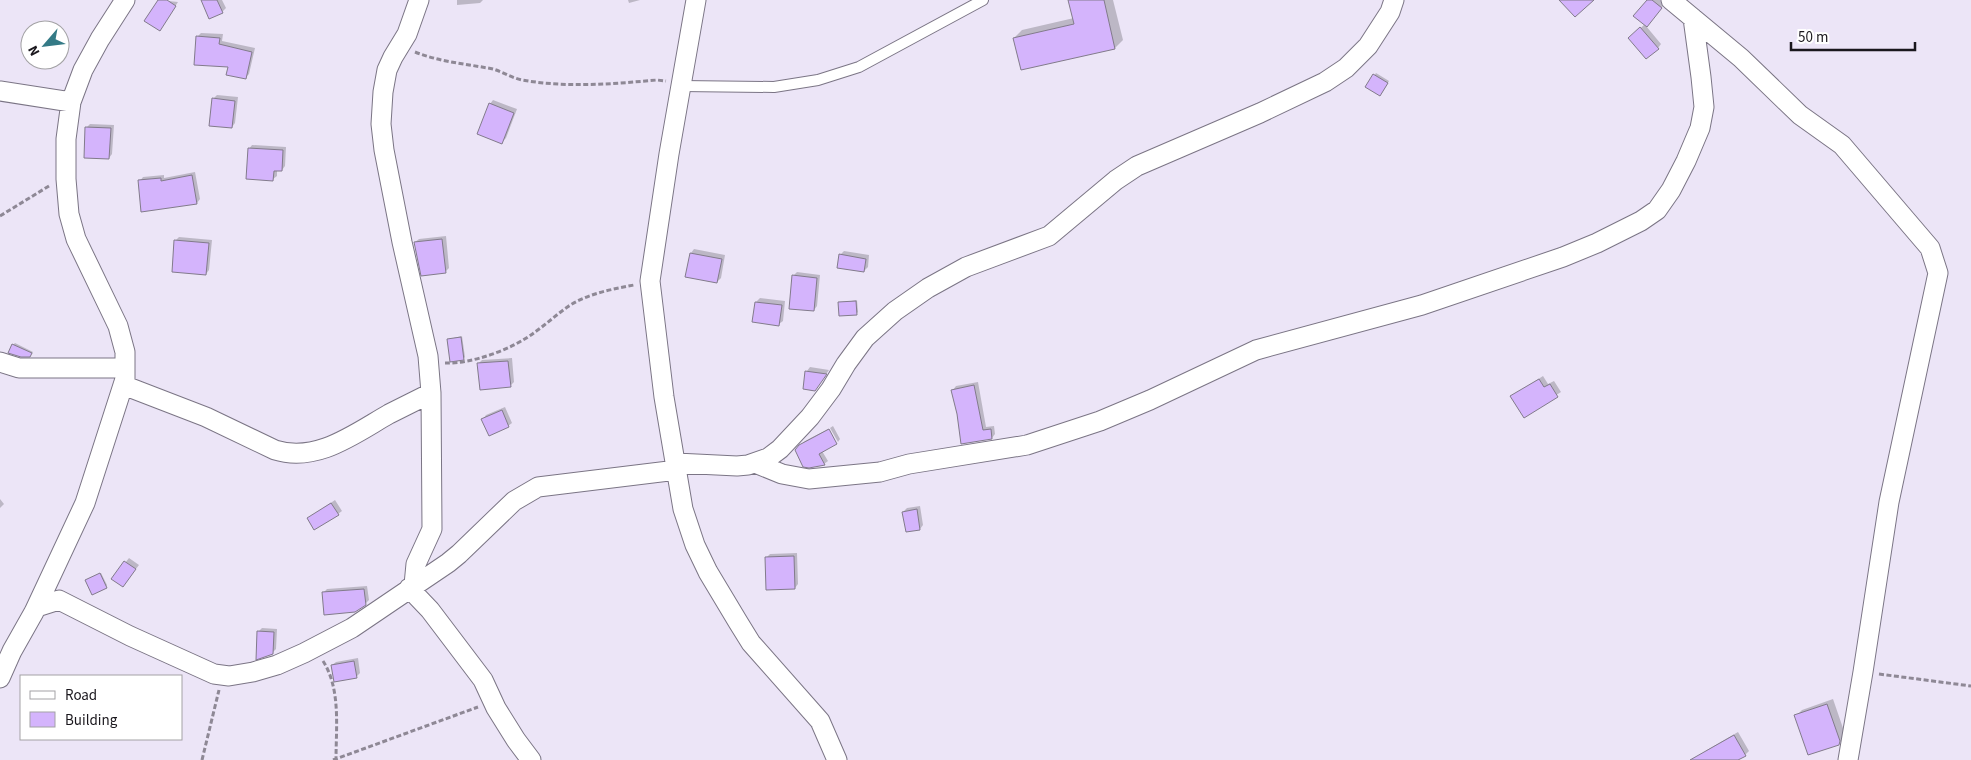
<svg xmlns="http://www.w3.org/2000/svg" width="1971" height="760" font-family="'Source Sans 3',sans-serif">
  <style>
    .shadow { fill: #0003 }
    .building { fill: #d4b4fc; stroke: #827b8b }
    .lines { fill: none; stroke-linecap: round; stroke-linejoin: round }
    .service-casing { stroke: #7b7585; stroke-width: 12 }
    .minor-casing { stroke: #7b7585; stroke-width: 21 }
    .path { stroke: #8e8895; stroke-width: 3; stroke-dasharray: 5 2.5; stroke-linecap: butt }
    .service { stroke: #fff; stroke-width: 10 }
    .minor { stroke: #fff; stroke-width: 19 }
  </style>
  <rect width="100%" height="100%" fill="#ece5f7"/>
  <path class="shadow" d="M159,0L178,2L163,25Z
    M202,0H222L226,8L222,12Z
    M457,0H483L480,3L457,5Z
    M628,0H640L629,3Z
    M1070,0H1113L1123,40L1115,48L1022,69L1014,38L1022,30L1074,18Z
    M1648,0H1660L1665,4L1646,26L1661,44L1658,48L1633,35L1645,24Z
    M201,33L223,34L222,41L255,48L249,74L245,78L229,66L197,37Z
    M1376,73L1389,81L1382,93L1367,86Z
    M217,95L238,97L235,123L232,127L213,99Z
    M493,100L517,109L506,138L502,142L490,104Z
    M90,124L114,125L112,154L109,158L87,127Z
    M252,145L286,147L285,166L282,170H277V176L273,179L249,149Z
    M195,172L200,199L197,203L140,181L143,177L164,175V178Z
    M446,236L449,268L445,272L415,242L419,239Z
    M179,237L212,240L209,270L206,274L175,241Z
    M694,249L725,255L721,278L717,282L691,253Z
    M844,251L869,255L868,267L864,271L840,255Z
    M797,272L820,275L817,306L814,310L793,276Z
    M760,298L785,301L783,321L779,324L756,302Z
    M857,300L858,312L856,314L839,303Z
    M462,336L465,357L463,359L449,339Z
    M15,343L33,352L32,354L13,345Z
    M512,358L514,382L510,386L478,364L482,360Z
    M810,367L829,370L815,390L804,388L807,371Z
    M1543,376L1548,384L1554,381L1561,392L1524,416L1512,396Z
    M978,382L986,427L994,426L995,434L992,438L962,443L953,390L956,386Z
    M505,407L512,423L508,426L483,419L486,415Z
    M833,426L840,439L838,442L830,428Z
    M828,429L836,443L822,451L828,461L824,464L796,450L805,441Z
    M0,499L4,504L0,508Z
    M335,500L342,511L338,514L308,518Z
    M920,506L923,525L920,529L903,512L907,508Z
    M797,553L798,584L795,588L766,558L770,554Z
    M129,558L139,565L123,586L113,578Z
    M101,573L107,585L106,587L88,579Z
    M367,586L369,600L365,604L324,592L327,589Z
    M262,628L277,629L276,649L272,653L258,632Z
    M358,658L360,673L357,676L332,665L336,662Z
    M1833,699L1845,734V737L1839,743L1796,716L1802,710Z
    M1738,732L1749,751L1745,755L1736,760H1707L1703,753L1707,750Z"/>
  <path class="building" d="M158,0H167L176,6L160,31L144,21Z
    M201,0H217L223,13L209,19Z
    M1068,0H1104L1115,49L1021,70L1013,38L1074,24Z
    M1559,0H1594L1575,17Z
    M1647,0H1652L1662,8L1647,27L1633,16Z
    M1640,27L1659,49L1646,59L1628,38Z
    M196,36L220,38L219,44L252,52L246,79L226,75L228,67L194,65Z
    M1373,74L1388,83L1380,96L1365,87Z
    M212,98L235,101L232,128L209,126Z
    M489,103L514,113L502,144L477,134Z
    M85,127L111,128L109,159L84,158Z
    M248,148L283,150L282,171H274L273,181L246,179Z
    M192,175L197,204L141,212L138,180L161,178V181Z
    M442,239L446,273L421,276L414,242Z
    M174,240L209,243L206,275L172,272Z
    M690,253L722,259L717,283L685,277Z
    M839,254L866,259L864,272L837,268Z
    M792,275L817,278L814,311L789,309Z
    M856,301L857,315L839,316L838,302Z
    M755,302L782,305L779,326L752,322Z
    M461,337L464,360L450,362L447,339Z
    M12,344L32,353L30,357H21L8,353Z
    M508,361L511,387L480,390L477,363Z
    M805,371L827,374L815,391L803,389Z
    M1539,379L1544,387L1550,384L1558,397L1524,418L1510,396Z
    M974,385L983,430L991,429L992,439L961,444L957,414L951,390Z
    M502,410L509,427L489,436L481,419Z
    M829,429L837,444L819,454L825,465L809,468L803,467L795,450L799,445Z
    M331,503L339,515L314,530L307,518Z
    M917,509L920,530L906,532L902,512Z
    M794,556L795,589L766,590L765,557Z
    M124,561L136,569L123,587L111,579Z
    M100,573L107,588L92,595L85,580Z
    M364,589L366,605L355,612L324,615L322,592Z
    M257,631L274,632L273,654L256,660Z
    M354,661L357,678L334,682L331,665Z
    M1827,704L1840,741L1839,745L1808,755L1794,715Z
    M1734,735L1746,756L1738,760H1690Z"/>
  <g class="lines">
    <defs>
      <path id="service" d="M681,86L774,87L818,80L859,67L983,0"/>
      <path id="minor" d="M696,0L669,154L650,281L664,397L683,509L695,545L708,572L738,622L751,643L820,721L837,760
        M1671,0L1741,58L1800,115L1842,145L1930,248L1938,273L1889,502L1863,672L1848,760
        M0,91L71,102
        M0,362L19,368H125
        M123,385L206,417L275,450C317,463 354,434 389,414C403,407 417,400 431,393
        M676,463L737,466L748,465L768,458L780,449L810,417L831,389L846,364L865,338L895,311L928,288L966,267L1049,236L1116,180L1137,166L1260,113L1325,82L1346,68L1368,46L1390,12L1394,0
        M755,463L782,474L809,479L880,472L909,464L1027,445L1100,421L1150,400L1256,350L1422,305L1563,257L1597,243L1641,221L1657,210L1671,190L1686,161L1700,128L1704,107L1701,77L1693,18
        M414,585L416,564L432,529L431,393L428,356L402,242L384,150L381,124L383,92L387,70L393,57L407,34L419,0
        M409,588L430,610L483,680L496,708L516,740L531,760
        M37,607L59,600L130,636L214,674L229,676L253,672L277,665L304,653L352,628L448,563L459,554L514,501L538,487L677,470
        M0,678L12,651L34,612L85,503L125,379V352L118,326L76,239L69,214L66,179V139L71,102L83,70L100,39L125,0"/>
    </defs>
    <use href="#service" class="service-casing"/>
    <use href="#minor" class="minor-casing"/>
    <path class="path" d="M415,52C440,62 467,64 493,69C503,72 512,78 522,80C567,88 612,84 657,80L666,81
      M0,216L49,186
      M445,363C472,364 513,349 535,332C548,323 559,312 572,304C591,293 613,289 634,285
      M323,661C341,689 336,728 336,759
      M1879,674L1971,686
      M202,760L219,690
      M333,760L478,707"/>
    <use href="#service" class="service"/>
    <use href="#minor" class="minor"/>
  </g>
  <rect x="20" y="675" width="162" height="65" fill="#ffffff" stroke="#a3a2a5"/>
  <rect x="30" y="691" width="25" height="8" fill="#ffffff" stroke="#a3a2a5"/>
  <text x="65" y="700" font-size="15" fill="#1a171d">Road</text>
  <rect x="30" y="712" width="25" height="15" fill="#d4b4fc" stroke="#a3a2a5"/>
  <text x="65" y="725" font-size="15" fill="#1a171d">Building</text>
  <g transform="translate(45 45) rotate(242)"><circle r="24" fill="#ffffff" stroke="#a3a2a5"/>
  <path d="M0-4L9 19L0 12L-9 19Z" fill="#347a86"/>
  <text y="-8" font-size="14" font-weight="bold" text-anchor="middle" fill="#1a171d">N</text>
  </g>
  <path d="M1791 42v8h124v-8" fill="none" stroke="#1a171d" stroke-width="2.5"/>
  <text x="1798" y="42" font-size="15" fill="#1a171d" stroke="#ffffff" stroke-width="4" paint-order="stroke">50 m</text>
</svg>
